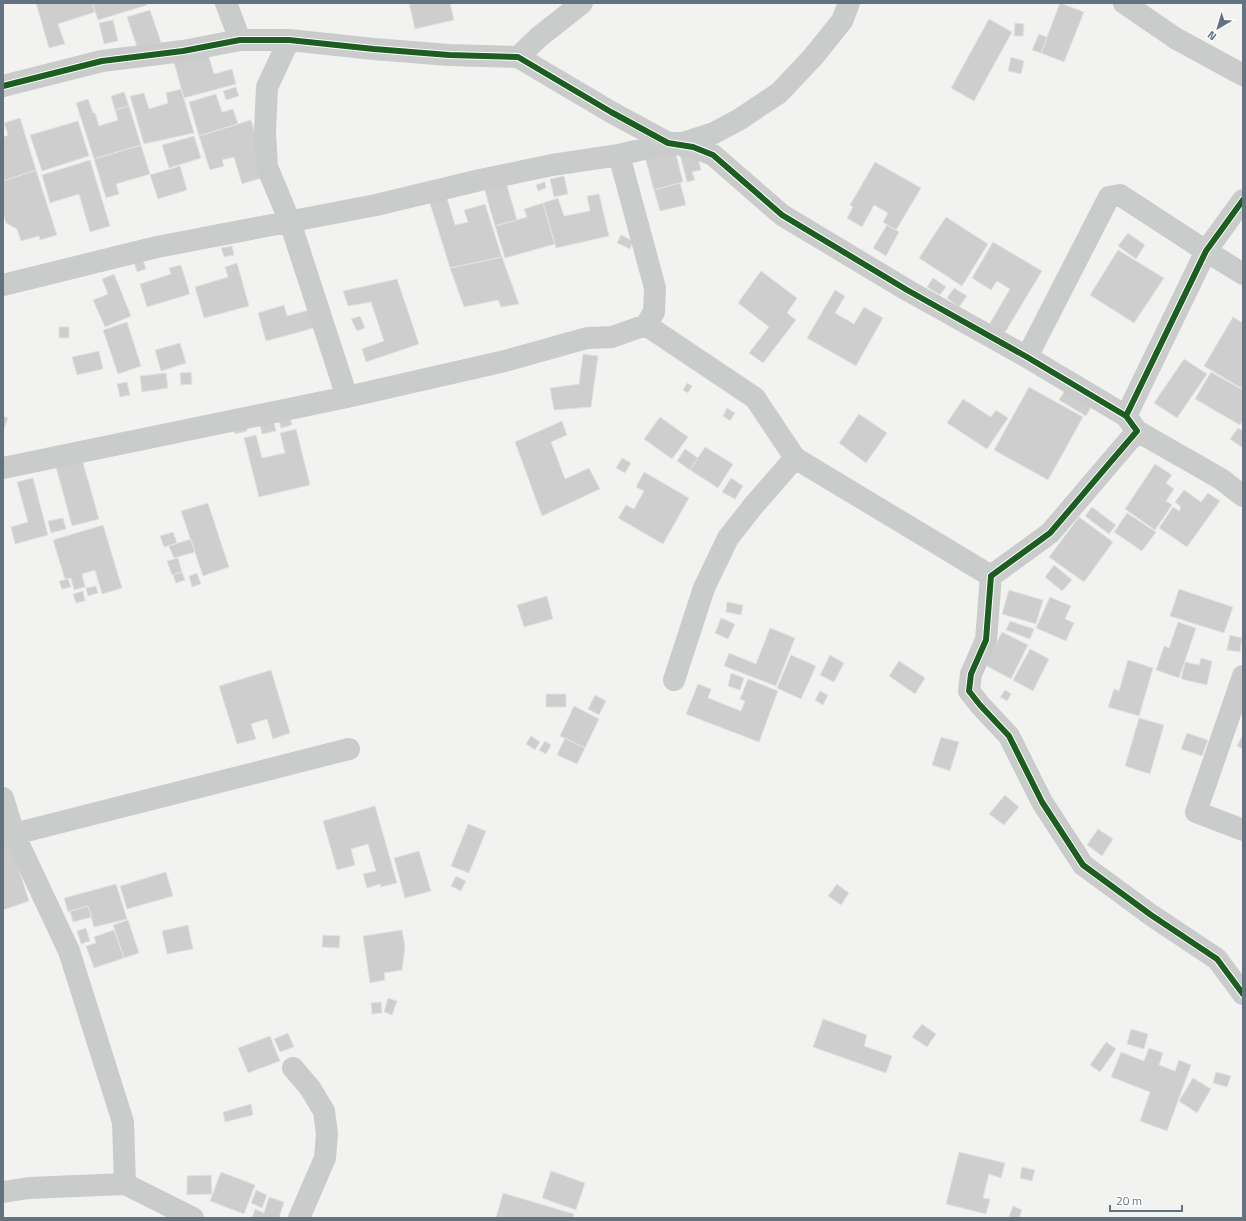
<svg xmlns="http://www.w3.org/2000/svg" width="1246" height="1221" font-family="'Titillium Web',sans-serif">
  <style>
    .building { fill: #cdcecd; stroke: #e2e2e0 }
    .lines { fill: none; stroke-linecap: round; stroke-linejoin: round }
    .minor { stroke: #cacbcb; stroke-width: 22 }
    .cycleway-casing { stroke: #fff; stroke-width: 8 }
    .cycleway { stroke: #1b5e20; stroke-width: 6 }
  </style>
  <rect width="100%" height="100%" fill="#f2f3f0"/>
  <path class="building" d="M36,3H92L95,12L58,24L65,44L49,48Z
    M92,3H147V5L98,20Z
    M409,3H450L454,20L415,29Z
    M1060,3L1084,12L1064,62L1041,53Z
    M150,10L161,42L138,50L127,17Z
    M989,19L1012,32L974,101L951,88Z
    M113,20L118,41L104,44L99,23Z
    M1015,23L1024,24L1023,36H1014Z
    M1039,34L1047,37L1041,53L1032,50Z
    M207,50L214,74L232,69L236,84L184,98L173,59Z
    M1011,57L1024,61L1021,74L1008,71Z
    M236,87L239,96L226,100L223,91Z
    M181,89L194,133L144,144L130,96L144,93L149,109L168,103L166,93Z
    M124,92L129,106L115,110L111,96Z
    M216,94L222,112L233,109L238,124L199,136L189,102Z
    M88,99L93,113H95L99,126L118,120L115,110L129,106L141,145L94,159L76,103Z
    M20,118L36,170L3,181V137L8,135L4,123Z
    M251,120L268,176L242,184L234,157L222,160L224,166L210,170L199,136Z
    M78,121L89,156L42,171L30,135Z
    M194,136L201,158L169,168L162,145Z
    M141,145L150,174L116,184L119,194L106,198L94,159Z
    M674,146L683,182L654,190L644,154Z
    M695,147L701,170L692,172L695,180L687,182L679,151Z
    M90,160L110,226L90,232L79,194L50,203L42,175Z
    M875,162L921,188L896,230L883,222L888,213L874,205L862,227L847,218L853,207L850,205Z
    M180,166L187,190L158,199L150,175Z
    M36,170L57,235L40,240L39,236L21,241L17,229L6,223L3,213V181Z
    M564,176L568,194L554,197L550,179Z
    M506,182L517,220L495,226L484,188Z
    M545,182L546,188L538,191L536,185Z
    M680,183L686,205L660,211L654,190Z
    M599,194L609,236L556,248L543,203L558,198L564,216L590,211L587,196Z
    M446,195L455,225L468,222L464,210L485,204L502,257L450,268L429,200Z
    M543,203L555,244L505,258L495,226L527,217L524,209Z
    M946,217L988,244L962,286L919,258Z
    M887,225L899,232L886,256L873,248Z
    M1128,233L1145,245L1136,259L1118,246Z
    M621,235L633,241L630,249L617,243Z
    M993,242L1042,271L1004,334L989,325L1010,289L997,281L991,290L972,278Z
    M232,246L234,255L224,257L221,248Z
    M1118,250L1164,278L1134,323L1090,295Z
    M502,257L519,304L501,307L498,300L464,307L450,268Z
    M143,260L146,269L137,272L134,262Z
    M237,263L249,306L204,318L195,287L228,277L225,267Z
    M181,265L190,294L147,307L140,284L171,274L169,268Z
    M761,271L797,298L787,313L796,320L763,363L749,353L769,327L738,303Z
    M114,274L131,316L105,327L93,300L108,294L102,279Z
    M933,278L946,287L940,295L927,287Z
    M397,279L419,344L366,362L362,349L384,341L371,302L348,306L343,291Z
    M954,288L967,296L959,307L947,298Z
    M835,290L845,296L835,313L854,324L864,307L883,318L856,366L807,338Z
    M284,305L287,316L309,310L314,328L266,341L258,313Z
    M360,316L365,328L357,331L351,319Z
    M1233,317L1243,323V389L1204,366Z
    M127,322L141,366L118,374L103,330Z
    M59,327H69V338H59Z
    M180,343L186,363L161,371L155,350Z
    M99,351L103,369L77,375L72,357Z
    M583,354L598,356L591,407L554,410L550,388L579,384Z
    M1184,359L1207,374L1177,418L1154,403Z
    M191,372L192,384L181,385L180,373Z
    M1211,372L1243,390V420L1240,425L1195,399Z
    M166,373L168,388L142,392L140,376Z
    M127,382L130,395L120,397L117,384Z
    M687,383L692,386L688,393L683,390Z
    M1069,384L1095,400L1086,416L1059,400Z
    M1029,387L1083,417L1048,480L994,450Z
    M963,399L991,417L996,410L1008,418L987,449L947,423Z
    M727,408L735,413L730,421L723,416Z
    M288,411L292,425L281,428L277,413Z
    M859,414L887,433L866,463L839,443Z
    M272,415L276,431L262,434L259,418Z
    M3,416L8,418L3,431Z
    M660,417L688,437L672,459L644,439Z
    M562,421L567,435L551,442L565,479L589,468L600,489L542,516L515,442Z
    M245,422L247,431L235,434L233,425Z
    M1238,428L1243,431V448L1230,439Z
    M296,429L310,485L259,497L244,438L256,435L262,458L285,453L280,433Z
    M705,447L733,464L718,488L690,470Z
    M685,449L698,458L690,470L677,461Z
    M80,452L99,519L72,526L54,460Z
    M622,458L631,463L625,473L616,468Z
    M1155,464L1172,475L1166,483L1174,489L1166,501L1172,505L1155,530L1125,509Z
    M644,472L689,498L663,544L618,518L626,505L634,509L644,491L636,487Z
    M33,478L48,535L15,544L11,527L28,522L17,482Z
    M731,478L743,486L735,499L722,492Z
    M1184,490L1201,502L1208,493L1220,501L1187,547L1159,528L1173,507L1179,511L1181,507L1175,502Z
    M208,503L229,567L203,576L181,511Z
    M1092,507L1116,525L1109,534L1085,516Z
    M1127,513L1156,532L1142,551L1114,532Z
    M1079,517L1113,542L1084,582L1049,557Z
    M63,518L66,529L51,533L48,521Z
    M103,525L122,588L102,594L95,570L82,574L85,587L74,590L71,578L65,579L53,540Z
    M173,532L177,543L164,547L160,536Z
    M191,539L195,552L174,558L169,546Z
    M178,558L182,572L172,575L167,561Z
    M1054,565L1072,580L1062,591L1045,577Z
    M182,572L185,580L176,583L173,575Z
    M197,573L201,584L192,587L189,576Z
    M68,579L71,587L62,589L59,581Z
    M96,586L98,593L88,596L86,588Z
    M1179,589L1233,607L1224,633L1170,616Z
    M1009,590L1043,600L1036,624L1002,614Z
    M83,591L85,601L76,603L73,594Z
    M547,596L553,619L524,627L517,605Z
    M1050,597L1071,606L1065,619L1074,623L1066,641L1036,628Z
    M727,602L743,605L741,615L726,612Z
    M721,618L735,624L728,639L715,633Z
    M1010,621L1034,629L1030,639L1006,630Z
    M1178,622L1196,628L1179,678L1156,670L1164,646L1169,648Z
    M770,628L795,638L776,686L724,666L729,653L756,664Z
    M1002,632L1028,645L1011,679L985,665Z
    M1230,635L1242,638L1240,652L1227,650Z
    M1030,649L1049,659L1033,691L1013,680Z
    M791,655L816,666L801,699L777,688Z
    M830,655L844,663L834,682L820,675Z
    M1201,658L1212,661L1207,685L1181,679L1185,662L1199,665Z
    M1128,660L1153,668L1139,716L1108,707L1114,689L1119,691Z
    M899,661L925,678L915,694L889,676Z
    M271,670L290,733L273,739L267,719L251,724L256,739L237,744L219,686Z
    M731,673L744,678L740,690L728,686Z
    M748,679L778,691L759,742L686,714L698,684L711,689L708,698L741,711L745,701L740,699Z
    M1005,690L1011,694L1007,701L1000,697Z
    M820,691L828,695L823,705L815,700Z
    M546,694H566V707H546Z
    M595,695L606,701L599,715L588,709Z
    M574,706L599,719L585,748L560,736Z
    M1139,718L1164,725L1150,774L1125,766Z
    M1187,733L1208,740L1202,756L1181,749Z
    M1243,734V749L1237,746Z
    M531,736L540,742L535,750L526,744Z
    M941,737L959,742L950,771L932,765Z
    M565,738L585,748L577,764L557,755Z
    M545,741L551,745L546,754L539,750Z
    M1005,795L1019,807L1004,825L989,814Z
    M375,806L397,883L381,887L380,884L367,888L363,874L376,871L368,844L351,849L355,865L337,870L323,821Z
    M468,824L486,831L469,873L451,866Z
    M1098,829L1113,839L1102,856L1087,845Z
    M7,833L29,901L3,910V834Z
    M419,851L431,891L405,898L394,858Z
    M166,872L173,896L127,909L120,886Z
    M456,876L466,881L461,891L451,886Z
    M116,884L127,919L94,927L88,906L68,912L64,898Z
    M837,884L849,893L841,905L828,896Z
    M88,906L92,917L73,922L70,911Z
    M128,920L139,953L124,958L113,925Z
    M188,925L193,949L167,954L162,931Z
    M86,928L90,941L81,944L77,931Z
    M114,930L124,958L94,968L86,946L96,943L94,937Z
    M402,930L405,947L402,970L384,973L385,980L370,983L363,936Z
    M323,935L340,936L339,948L322,947Z
    M388,998L397,1001L392,1015L384,1012Z
    M381,1002L382,1013L372,1014L371,1003Z
    M823,1019L867,1035L864,1046L892,1056L886,1073L813,1047Z
    M922,1024L936,1034L927,1047L912,1037Z
    M1131,1029L1148,1034L1144,1049L1127,1044Z
    M288,1033L294,1047L280,1052L274,1039Z
    M270,1036L280,1061L248,1073L238,1048Z
    M1106,1042L1116,1049L1100,1072L1090,1065Z
    M1149,1048L1163,1053L1159,1065L1175,1071L1179,1060L1191,1065L1167,1131L1140,1121L1150,1092L1111,1077L1121,1052L1144,1061Z
    M1216,1072L1231,1076L1227,1087L1213,1083Z
    M1193,1078L1211,1089L1197,1113L1179,1101Z
    M251,1104L253,1115L225,1122L223,1112Z
    M959,1152L1005,1163L1001,1178L989,1174L983,1198L990,1199L986,1214L946,1204Z
    M1022,1167L1035,1170L1032,1181L1020,1178Z
    M551,1171L585,1183L576,1210L542,1198Z
    M221,1172L255,1185L244,1214L210,1201Z
    M211,1175L212,1194L187,1195V1176Z
    M256,1190L267,1195L262,1208L251,1203Z
    M503,1193L574,1214L573,1218H496Z
    M269,1197L284,1202L279,1218H252L255,1209L264,1213Z
    M1013,1206L1022,1210L1019,1218L1009,1217Z"/>
  <g class="lines">
    <path class="minor" d="M226,3L240,40
      M1124,3L1175,38L1243,75
      M289,40L267,87L265,132L267,167L290,222L347,397
      M518,57L539,37L582,3
      M3,86L102,61L183,51L240,40H289L374,49L449,55L518,57L611,112L668,143L693,147L713,155L782,215L907,290L1027,357L1126,416
      M1243,200L1206,251L1126,416L1137,431L1050,533L991,576L986,640L971,674L969,691L980,705L1009,736L1042,802L1083,865L1151,915L1217,959L1243,994
      M3,285L157,247L376,205L480,180L552,165L619,155L668,143H683L714,133L740,119L779,93L813,57L842,21L849,3
      M646,325L755,398L795,458L991,576
      M1027,357L1109,197L1120,195L1206,251L1243,274
      M1137,431L1221,479L1243,496
      M3,468L347,397L505,361L587,338L612,337L646,325L654,312L655,288L619,155
      M1243,676L1196,812L1243,830
      M674,680L704,588L728,538L754,505L795,458
      M3,798L14,834L69,951L123,1122L125,1184
      M14,834L349,749
      M293,1068L310,1088L324,1111L327,1134L325,1158L299,1218
      M3,1192L29,1188L125,1184L193,1218"/>
    <defs>
      <path id="cycleway" d="M3,86L102,61L183,51L240,40H289L374,49L449,55L518,57L611,112L668,143L693,147L713,155L782,215L907,290L1027,357L1126,416
        M1243,200L1206,251L1126,416L1137,431L1050,533L991,576L986,640L971,674L969,691L980,705L1009,736L1042,802L1083,865L1151,915L1217,959L1243,994"/>
    </defs>
    <use href="#cycleway" class="cycleway-casing"/>
    <use href="#cycleway" class="cycleway"/>
  </g>
  <rect width="1246" height="1221" fill="none" stroke="#637280" stroke-width="8"/>
  <g transform="translate(1218 28) rotate(218)" stroke="#ffffff" stroke-width="3" paint-order="stroke">
  <path d="M0-3L7 15L0 10L-7 15Z" fill="#637280"/>
  <text y="-6" font-size="11" font-weight="bold" text-anchor="middle" fill="#637280">N</text>
  </g>
  <path d="M1110 1205v6h72v-6" fill="none" stroke="#637280" stroke-width="2"/>
  <text x="1116" y="1205" font-size="12" fill="#637280" stroke="#ffffff" stroke-width="3" paint-order="stroke">20 m</text>
</svg>
